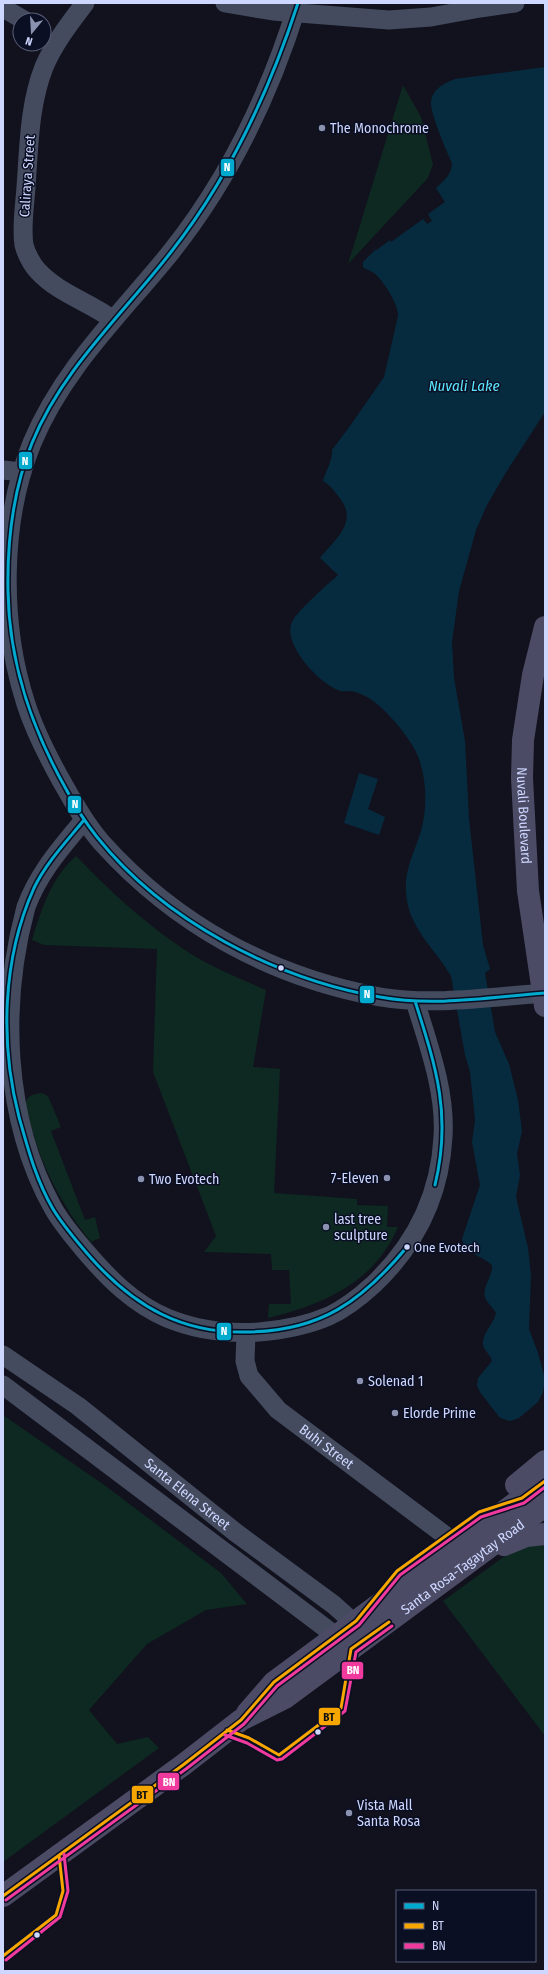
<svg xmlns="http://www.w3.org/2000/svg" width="548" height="1974" font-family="'Fira Sans Condensed',sans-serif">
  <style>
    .green { fill: #0e2921 }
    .water { fill: #062b3f }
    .pier { fill: #11121d }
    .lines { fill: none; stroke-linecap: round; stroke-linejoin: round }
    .minor { stroke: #444b5f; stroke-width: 19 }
    .major { stroke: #4c4b66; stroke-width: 22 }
    .bus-1-casing { stroke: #0b0f23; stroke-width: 6 }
    .bus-2-casing { stroke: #0b0f23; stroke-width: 6 }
    .bus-3-casing { stroke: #0b0f23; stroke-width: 6 }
    .bus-1 { stroke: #00a9ce; stroke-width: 3 }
    .bus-2 { stroke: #f7a600; stroke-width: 3 }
    .bus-3 { stroke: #f13a9d; stroke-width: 3 }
    .poi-dot { fill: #8b92b0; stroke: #0b0f23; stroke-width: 1.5 }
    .bus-dot { fill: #cdd7ff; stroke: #0b0f23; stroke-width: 1.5 }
    .labels { text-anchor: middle; stroke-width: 3; stroke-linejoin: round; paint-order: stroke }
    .bus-label { font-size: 13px; fill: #cdd7ff; stroke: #0b0f23; text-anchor: start }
    .poi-label { font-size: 14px; fill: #cdd7ff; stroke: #0b0f23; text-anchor: start }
    .street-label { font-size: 14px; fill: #cdd7ff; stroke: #0b0f23 }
    .water-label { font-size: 15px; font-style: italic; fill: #5be6ff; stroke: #0b0f23 }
    .line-badge { stroke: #0b0f23; stroke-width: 1.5 }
    .badge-label { font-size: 11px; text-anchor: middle; font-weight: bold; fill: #fff }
    .pale-badge-label { font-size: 11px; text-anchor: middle; font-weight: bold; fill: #111 }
  </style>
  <rect width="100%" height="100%" fill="#11121d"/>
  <path class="green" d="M403,85L421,117L433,164L428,178L348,264Z
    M76,856C109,890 142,921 182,948C208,966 237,977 266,990L253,1067L280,1069L274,1193L357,1199V1205L388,1206L387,1227H398C374,1283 324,1304 268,1318L269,1304H291L289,1270H272L271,1254L204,1252L216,1236L153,1072L157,949L44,945L32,940C42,908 51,878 76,856Z
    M42,1093L48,1096L61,1127L51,1131L85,1220L95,1217L100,1238L91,1242C63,1207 41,1166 30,1122C28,1115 23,1104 28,1098C31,1094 36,1094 42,1093Z
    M3,1415L107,1487L221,1573L247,1604L206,1610L147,1644L89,1710L117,1744L148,1737L159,1748L3,1862Z
    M545,1539V1736L443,1601L513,1550Z"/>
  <path class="water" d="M545,67V412L505,474L487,505L476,530L459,591L452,642L454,678L465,741L469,819L483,945L490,969L485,973L495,1032L509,1064L518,1100L522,1131L517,1154L520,1175L516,1197L528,1248L531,1275L529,1329L538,1353L545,1379L543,1392L538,1402L519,1418L510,1421L500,1418L480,1392L477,1386L478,1378L492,1361C491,1354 482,1350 483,1342C484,1331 494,1323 496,1313C493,1307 486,1302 485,1297C482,1287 493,1276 492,1265C482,1256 465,1253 462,1239L480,1185L472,1142L475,1120L470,1072L465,1055L451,976C434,947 408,928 406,892C404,870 415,851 421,831C428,806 427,771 414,748C403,730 389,713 372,700C366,696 358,692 350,691C346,691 341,692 338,690C319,683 282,644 292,622C296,612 328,584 338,575L320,558C336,538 359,522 339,497C334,491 330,485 323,481C326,470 333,460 332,450L350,426L384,377L398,316C399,305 383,280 374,273C370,270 366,270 363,267V262L374,251V246L441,196L436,188C443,181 452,175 452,163C447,152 431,115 431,104C431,90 444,83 455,79Z
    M359,773L378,779L368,809L385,817L379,835L344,823Z"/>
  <path class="pier" d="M441,196L445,202L428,214L432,221L427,224L423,219L391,242L390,240L375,251L374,246Z"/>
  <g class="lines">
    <g class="minor">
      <path d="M85,3C70,23 54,43 44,67C29,105 29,147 26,187C25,205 21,226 24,245C26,253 32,265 38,271C58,293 89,302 112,319"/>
      <path d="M225,3L273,11L389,20L431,17L480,8L515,3"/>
      <path d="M298,3C271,91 229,179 171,252C121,314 63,368 32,443C0,522 0,624 26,704C35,732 48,757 62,782C74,803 86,825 102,843C176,925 271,977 380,997C434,1006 490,997 545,993"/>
      <path d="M3,8L24,20"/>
      <path d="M3,470L22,472"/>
      <path d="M84,820C61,848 39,872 26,907C0,1003 3,1118 53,1208C62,1224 74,1238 86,1252C109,1279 134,1304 167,1318C196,1330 228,1334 259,1332C283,1330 308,1325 329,1316C346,1308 361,1296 374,1284C416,1244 440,1194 443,1137C446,1091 428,1044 415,1001"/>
      <path id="s1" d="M246,1333L245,1361L249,1376L278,1410L446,1536"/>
      <path id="s2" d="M3,1355L78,1406L235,1532L334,1605L365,1633"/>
      <path d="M3,1385L336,1636"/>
    </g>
    <g class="major">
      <path id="s3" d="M545,627L533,675L523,740L522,778L528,891L545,1006"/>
      <path d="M516,1485L545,1461"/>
      <path d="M504,1545L526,1536L545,1534"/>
      <path d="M247,1713L274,1682L545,1481"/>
      <path id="s4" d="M3,1896L183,1765L241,1720L285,1698L545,1506"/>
    </g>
    <defs>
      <path id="bus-1" d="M298,3C269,92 230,177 171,252C123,314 62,369 32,443C13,490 7,541 8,591C9,663 31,727 66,789C75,806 85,822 97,837C164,921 276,979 380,997C434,1007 491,997 545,993
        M84,820C66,842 46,863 34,888C2,959 0,1044 19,1117C28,1149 36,1180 53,1209C64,1227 78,1243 92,1259C135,1307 183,1334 248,1332C321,1331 362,1301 407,1247
        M415,1001C436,1067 452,1115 435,1185"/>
      <path id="bus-2" d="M227,1730L249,1738L279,1755L341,1708L351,1649L389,1622
        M3,1896L183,1765L241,1720L274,1682L356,1621L397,1571L479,1512L522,1498L545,1481
        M3,1956L56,1915L63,1891L59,1855"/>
      <path id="bus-3" d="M225,1735L247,1743L277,1760L282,1759L345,1711L356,1652L392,1626
        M6,1900L186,1769L244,1724L277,1686L359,1625L400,1575L481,1517L524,1503L545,1487
        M6,1960L60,1917L68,1891L64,1854"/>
    </defs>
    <use href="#bus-1" class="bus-1-casing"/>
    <use href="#bus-2" class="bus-2-casing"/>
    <use href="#bus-3" class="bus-3-casing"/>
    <use href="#bus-1" class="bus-1"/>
    <use href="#bus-2" class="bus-2"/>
    <use href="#bus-3" class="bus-3"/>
  </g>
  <g class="poi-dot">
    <circle cx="322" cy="128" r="4"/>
    <circle cx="387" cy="1178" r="4"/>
    <circle cx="141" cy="1179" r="4"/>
    <circle cx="326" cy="1227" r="4"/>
    <circle cx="360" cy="1381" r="4"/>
    <circle cx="395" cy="1413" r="4"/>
    <circle cx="349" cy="1813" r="4"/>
  </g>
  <g class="bus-dot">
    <circle cx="281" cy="968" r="3.5"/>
    <circle cx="407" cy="1247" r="3.5"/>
    <circle cx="318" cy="1732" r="3.5"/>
    <circle cx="37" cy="1935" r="3.5"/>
  </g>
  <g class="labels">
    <g class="bus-label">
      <text x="414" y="1252">One Evotech</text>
    </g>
    <g class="poi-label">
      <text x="330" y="133">The Monochrome</text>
      <text x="379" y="1183" text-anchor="end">7-Eleven</text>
      <text x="149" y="1184">Two Evotech</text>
      <text x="334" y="1224">last tree<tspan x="334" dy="16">sculpture</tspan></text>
      <text x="368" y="1386">Solenad 1</text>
      <text x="403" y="1418">Elorde Prime</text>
      <text x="357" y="1810">Vista Mall<tspan x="357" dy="16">Santa Rosa</tspan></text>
    </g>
    <g class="street-label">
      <text transform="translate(27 176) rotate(-86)" y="5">Caliraya Street</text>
      <text dy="5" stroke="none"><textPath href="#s3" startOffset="191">Nuvali Boulevard</textPath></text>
      <text dy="5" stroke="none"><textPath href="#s1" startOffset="149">Buhi Street</textPath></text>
      <text dy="5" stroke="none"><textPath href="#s2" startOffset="231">Santa Elena Street</textPath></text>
      <text dy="5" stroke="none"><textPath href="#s4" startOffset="566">Santa Rosa-Tagaytay Road</textPath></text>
    </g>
    <g class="water-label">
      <text x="464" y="391">Nuvali Lake</text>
    </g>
  </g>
  <g class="line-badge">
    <rect x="220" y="158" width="15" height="19" rx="4" fill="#00a9ce"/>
    <rect x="18" y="451" width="15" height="19" rx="4" fill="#00a9ce"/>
    <rect x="67" y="795" width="15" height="19" rx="4" fill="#00a9ce"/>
    <rect x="359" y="985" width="16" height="19" rx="4" fill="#00a9ce"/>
    <rect x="216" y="1322" width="16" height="19" rx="4" fill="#00a9ce"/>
    <rect x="341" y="1661" width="23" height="19" rx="4" fill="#f13a9d"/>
    <rect x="318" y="1707" width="23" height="19" rx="4" fill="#f7a600"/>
    <rect x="157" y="1772" width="23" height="19" rx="4" fill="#f13a9d"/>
    <rect x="131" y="1785" width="23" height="19" rx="4" fill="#f7a600"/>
  </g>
  <g class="badge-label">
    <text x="227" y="171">N</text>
    <text x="25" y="465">N</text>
    <text x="75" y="808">N</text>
    <text x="367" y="998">N</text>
    <text x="224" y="1335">N</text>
    <text x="353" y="1674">BN</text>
    <text x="169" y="1786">BN</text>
  </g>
  <g class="pale-badge-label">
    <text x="329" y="1721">BT</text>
    <text x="142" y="1799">BT</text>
  </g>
  <rect width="548" height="1974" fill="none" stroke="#cdd7ff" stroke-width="8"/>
  <rect x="396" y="1890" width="140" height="72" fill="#0b0f23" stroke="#595f7b"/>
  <rect x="404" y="1903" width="20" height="6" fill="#00a9ce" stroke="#595f7b"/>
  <text x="432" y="1910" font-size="12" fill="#cdd7ff">N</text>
  <rect x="404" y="1923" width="20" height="6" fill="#f7a600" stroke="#595f7b"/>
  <text x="432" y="1930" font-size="12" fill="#cdd7ff">BT</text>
  <rect x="404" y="1943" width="20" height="6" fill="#f13a9d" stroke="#595f7b"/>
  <text x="432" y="1950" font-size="12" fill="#cdd7ff">BN</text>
  <g transform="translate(32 32) rotate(198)"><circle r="19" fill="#0b0f23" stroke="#595f7b"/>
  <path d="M0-3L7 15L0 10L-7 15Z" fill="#8b92b0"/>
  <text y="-6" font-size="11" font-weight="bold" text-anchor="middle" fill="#cdd7ff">N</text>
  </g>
</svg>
